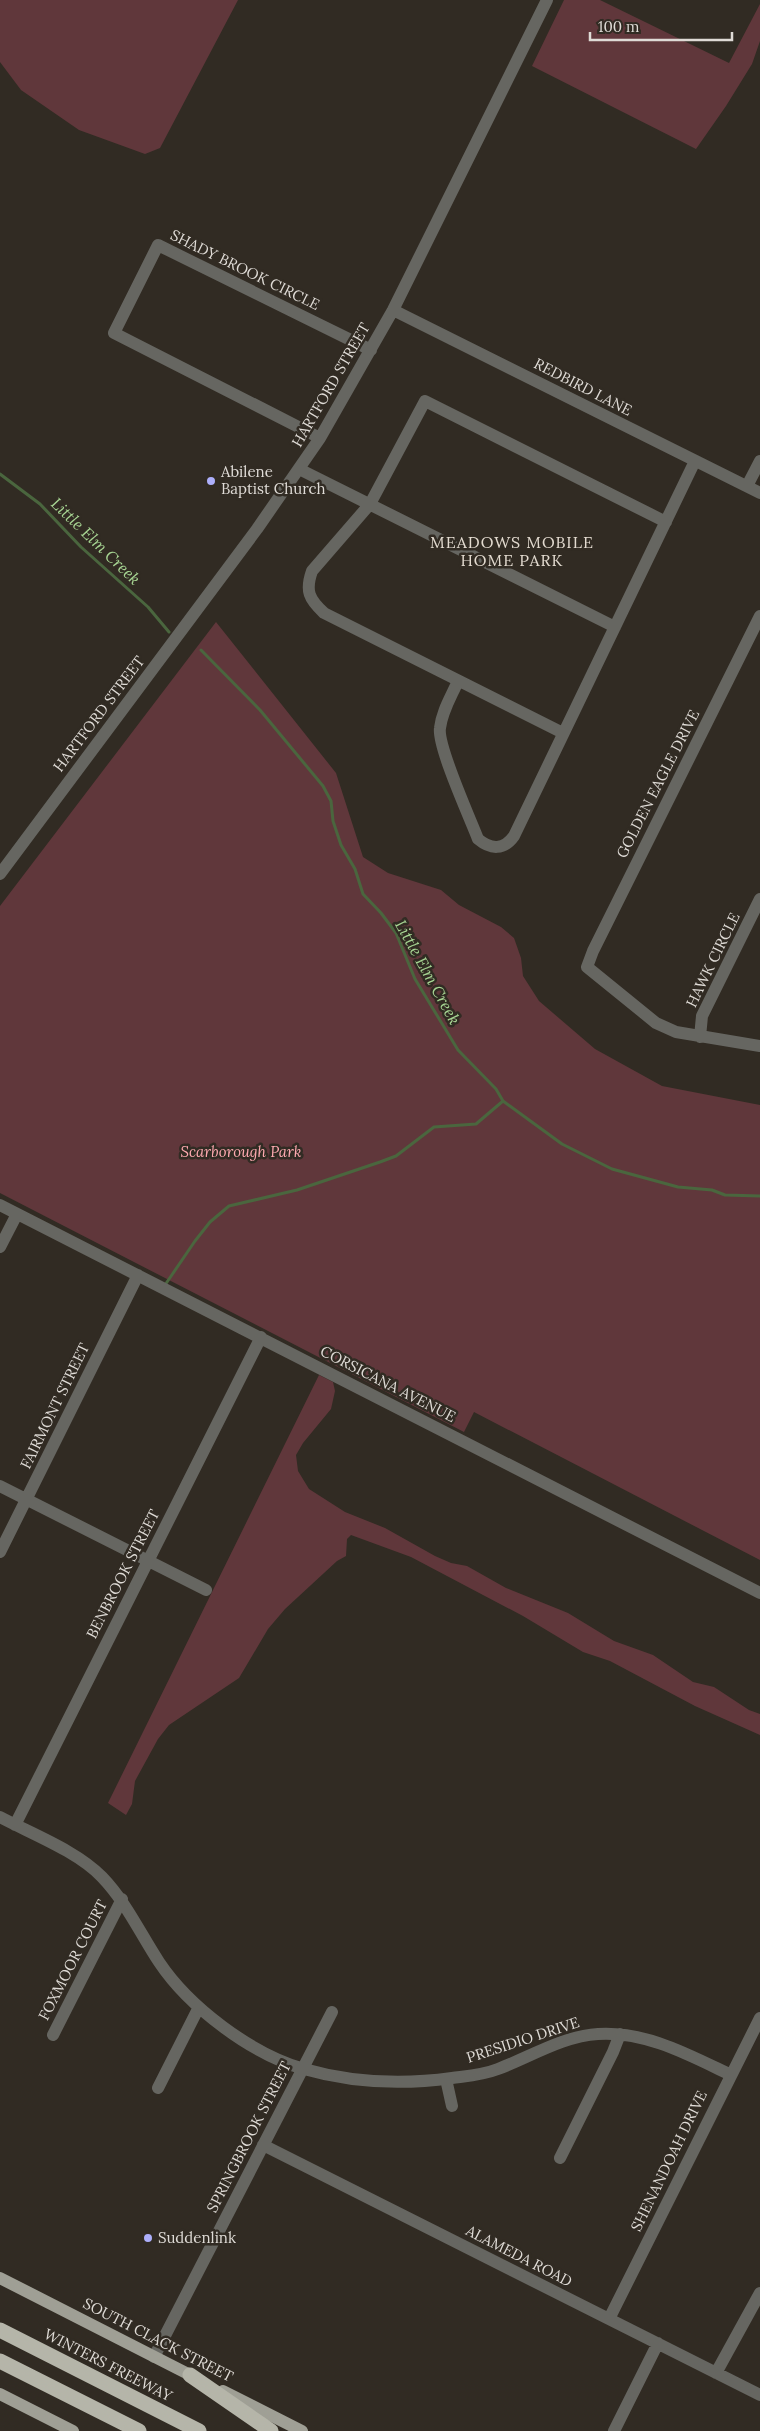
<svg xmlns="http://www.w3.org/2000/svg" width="760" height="2431" font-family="Lora,serif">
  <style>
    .green { fill: #60373b }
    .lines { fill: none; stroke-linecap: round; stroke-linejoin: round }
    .stream { stroke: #4a663e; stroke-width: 3 }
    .minor { stroke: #666661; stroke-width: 12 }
    .major { stroke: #9f9f95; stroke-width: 12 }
    .highway { stroke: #b5b5a9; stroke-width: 15 }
    .poi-dot { fill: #adaffb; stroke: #312b23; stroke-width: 2 }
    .labels { text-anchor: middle; stroke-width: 5; stroke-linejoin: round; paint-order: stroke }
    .street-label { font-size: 15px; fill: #dfdbd6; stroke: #312b23 }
    .poi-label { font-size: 15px; fill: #dfdbd6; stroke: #312b23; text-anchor: start }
    .park-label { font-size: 15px; font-style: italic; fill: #fea9b0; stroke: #312b23 }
    .water-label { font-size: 16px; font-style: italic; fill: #a7d593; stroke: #312b23 }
    .neighbourhood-label { font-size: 16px; letter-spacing: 1px; fill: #e3dbd0; stroke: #312b23 }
  </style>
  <rect width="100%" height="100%" fill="#312b23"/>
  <path class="green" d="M0,0H238L160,148L145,154L79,130L21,90L0,62Z
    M564,0H600L729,63L760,4V41L752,64L726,106L696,149L532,66Z
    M216,622L336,773L363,857L388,873L441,890L459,905L501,927L514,938L521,958L523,976L539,1001L595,1049L662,1086L760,1105V1560L474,1412L464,1432L0,1193V906Z
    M319,1375L333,1382L335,1391L331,1409L303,1443L296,1455L298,1471L309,1489L345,1512L385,1528L435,1556L451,1563L467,1566L506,1588L568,1613L614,1641L653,1655L693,1682L714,1687L749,1710L760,1714V1735L695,1706L610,1661L583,1652L523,1616L411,1557L351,1535L347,1539L346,1556L337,1561L285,1609L268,1629L239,1678L169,1725L158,1739L135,1781L132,1804L126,1815L108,1803Z"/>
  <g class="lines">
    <path class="stream" d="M0,474L40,504L81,547L148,607L169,632
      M201,650L260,710L323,786L331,801L333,821L341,845L355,869L363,894L381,913L396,933L415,979L458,1050L496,1089L503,1101L562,1144L612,1169L678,1187L712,1190L725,1195L760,1196
      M165,1285L195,1241L210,1222L229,1206L297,1190L380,1162L396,1156L434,1127L476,1124L503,1101"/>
    <path class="minor" d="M393,310L760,493
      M320,438L114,333L158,245L371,350
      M299,469L615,627
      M747,486L760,461
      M760,616L593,951L587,967L656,1023L676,1032L760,1046
      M458,681C451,697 442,711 440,728C437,746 470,818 478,839C491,850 504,850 514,836L695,461
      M563,733L324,613C309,599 305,591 312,571L370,504L425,401L666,522
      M0,874L257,529L320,438L393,310L547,0
      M700,1037L702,1016L760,899
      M0,1205L760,1593
      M0,1247L17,1214
      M0,1486L206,1590
      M0,1552L138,1275
      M0,1817C32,1834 77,1851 102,1877C126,1902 140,1933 159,1962C189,2007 251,2054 304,2069C353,2083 401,2085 452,2078C467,2076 483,2075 498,2069C530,2057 563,2036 598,2034C646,2031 689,2055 731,2075
      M15,1825L261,1337
      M53,2035L122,1899
      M446,2079L452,2106
      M158,2088L199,2007
      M263,2145L760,2395
      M560,2158L613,2052L620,2034
      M609,2319L760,2018
      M154,2357L332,2012
      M716,2373L760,2293
      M614,2431L658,2343"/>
    <path class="major" d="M0,2278L198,2379
      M223,2391L302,2431
      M0,2394L73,2431"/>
    <path class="highway" d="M0,2330L199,2431
      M0,2361L139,2431
      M190,2375L271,2431"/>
  </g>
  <g class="poi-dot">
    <circle cx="211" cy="481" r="5"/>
    <circle cx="148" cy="2238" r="5"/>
  </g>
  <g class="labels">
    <g class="street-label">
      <text transform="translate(245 270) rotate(26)" y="5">SHADY BROOK CIRCLE</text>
      <text transform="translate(331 385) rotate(-60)" y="5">HARTFORD STREET</text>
      <text transform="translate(583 387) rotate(27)" y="5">REDBIRD LANE</text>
      <text transform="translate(99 714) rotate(-53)" y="5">HARTFORD STREET</text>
      <text transform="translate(658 784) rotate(-63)" y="5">GOLDEN EAGLE DRIVE</text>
      <text transform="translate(713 960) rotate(-64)" y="5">HAWK CIRCLE</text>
      <text transform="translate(388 1384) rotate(27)" y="5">CORSICANA AVENUE</text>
      <text transform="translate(55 1406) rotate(-64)" y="5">FAIRMONT STREET</text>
      <text transform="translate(123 1574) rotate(-63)" y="5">BENBROOK STREET</text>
      <text transform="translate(73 1960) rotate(-63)" y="5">FOXMOOR COURT</text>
      <text transform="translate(523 2040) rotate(-18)" y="5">PRESIDIO DRIVE</text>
      <text transform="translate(249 2137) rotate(-63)" y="5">SPRINGBROOK STREET</text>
      <text transform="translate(669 2161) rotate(-64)" y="5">SHENANDOAH DRIVE</text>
      <text transform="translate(519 2256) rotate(27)" y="5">ALAMEDA ROAD</text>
      <text transform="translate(158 2340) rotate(27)" y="5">SOUTH CLACK STREET</text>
      <text transform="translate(108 2365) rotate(27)" y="5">WINTERS FREEWAY</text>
    </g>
    <g class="poi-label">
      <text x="221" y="477">Abilene<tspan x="221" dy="17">Baptist Church</tspan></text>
      <text x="158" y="2243">Suddenlink</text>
    </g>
    <g class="park-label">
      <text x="241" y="1157">Scarborough Park</text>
    </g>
    <g class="water-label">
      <text transform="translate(96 541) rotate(44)" y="6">Little Elm Creek</text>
      <text transform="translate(428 972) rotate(61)" y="6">Little Elm Creek</text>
    </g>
    <g class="neighbourhood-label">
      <text x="512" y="548">MEADOWS MOBILE<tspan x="512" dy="18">HOME PARK</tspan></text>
    </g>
  </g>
  <path d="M590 32v8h142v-8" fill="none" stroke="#dfdbd6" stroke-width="2.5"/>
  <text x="598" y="32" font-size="15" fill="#dfdbd6" stroke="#312b23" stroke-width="4" paint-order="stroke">100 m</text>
</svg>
